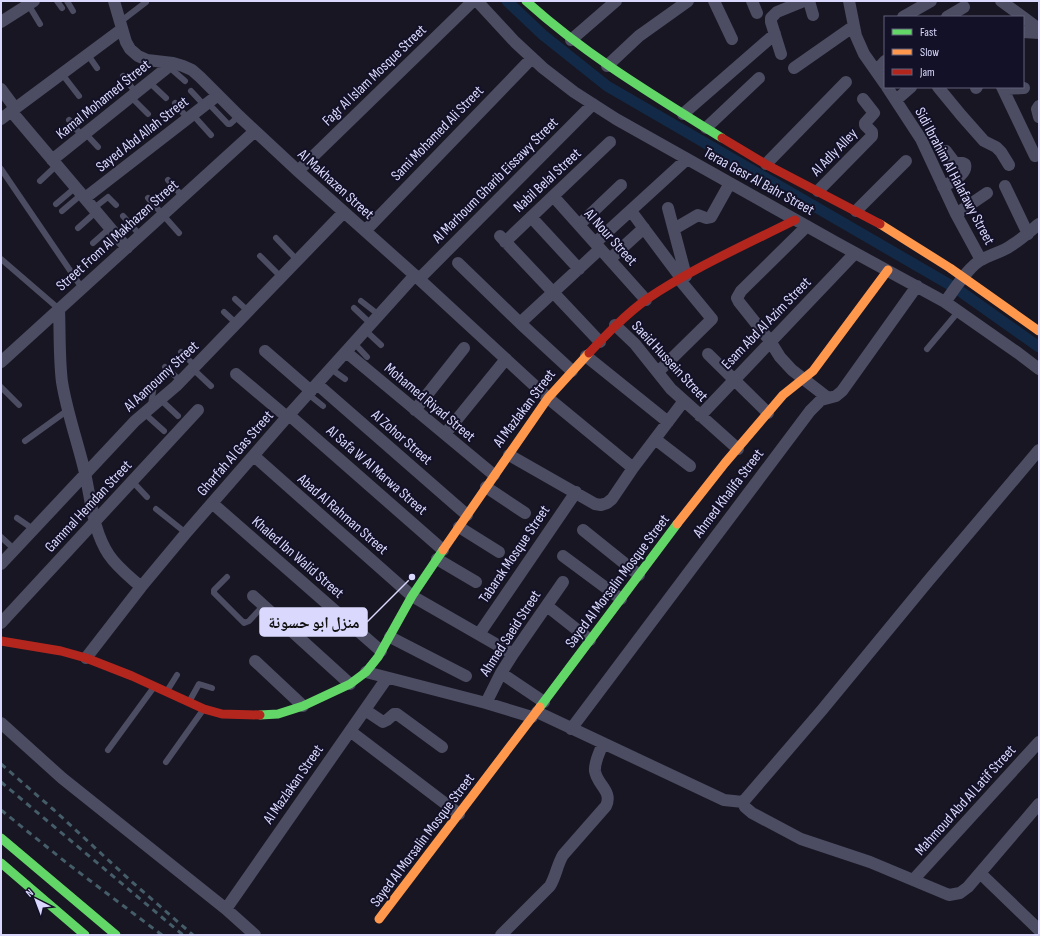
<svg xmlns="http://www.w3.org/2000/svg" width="1040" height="936" font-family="'Sofia Sans Condensed','Noto Naskh Arabic',sans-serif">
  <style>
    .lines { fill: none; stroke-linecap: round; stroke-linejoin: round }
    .canal { stroke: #122a47; stroke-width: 11 }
    .lane { stroke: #4c4c62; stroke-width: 6 }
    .street { stroke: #4c4c62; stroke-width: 12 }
    .fast { stroke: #63d668; stroke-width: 9 }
    .slow { stroke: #ff974d; stroke-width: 9 }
    .jam { stroke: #b3261e; stroke-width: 9 }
    .rail { stroke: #455c69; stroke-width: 3; stroke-dasharray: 6 5; stroke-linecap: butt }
    .labels { text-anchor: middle; stroke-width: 4; stroke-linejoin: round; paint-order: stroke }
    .street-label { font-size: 15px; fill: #dad9fd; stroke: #131127 }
    .leader { fill: none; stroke: #dad9fd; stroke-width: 1.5 }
    .callout-dot { fill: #dad9fd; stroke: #131127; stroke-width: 1.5 }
    .callout { fill: #dad9fd; stroke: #dad9fd; stroke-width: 1.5 }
    .callout-label { font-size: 16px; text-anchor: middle; font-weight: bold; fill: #111 }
  </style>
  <rect width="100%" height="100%" fill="#171622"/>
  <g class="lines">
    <path class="canal" d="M507,1L543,35L607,86L957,289L1039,347"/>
    <path class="lane" d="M57,1L62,8
      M67,1L73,11
      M28,4L40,24
      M120,22L146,2
      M88,55L97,68
      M169,67L185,81
      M62,74L79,96
      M123,76L136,93
      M149,82L166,98
      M191,91L205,106
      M131,97L148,114
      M175,103L188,119
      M208,103L228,124H230L239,116
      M193,115L211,135
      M69,120L82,136
      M85,133L98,147
      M1,169L82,288
      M168,180L183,197
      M40,181L57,165
      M148,198L179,233
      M56,204L76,187
      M94,208L108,197L116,205
      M62,211L82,194
      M123,216L140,235
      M78,228L97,211
      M276,238L298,261
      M93,243L110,228
      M260,256L282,278
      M1,259L59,309
      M235,299L249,312
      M361,301L379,315
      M354,308L371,324
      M224,312L237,324
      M366,331L381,345
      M354,343L367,357
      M927,349L958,312
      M181,352L195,366
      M165,367L181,381
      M193,369L211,386
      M331,369L345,379
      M1,387L19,405
      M308,394L323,406
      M161,400L178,416
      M151,405L154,385
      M144,413L164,431
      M25,441L68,410
      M132,481L147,497
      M156,509L186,533
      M17,518L33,529
      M1,537L14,549
      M227,577L214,590V593L244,623L249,621L263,606
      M167,691L177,675
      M189,702L199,684L212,688
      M108,750L154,687
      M166,762L203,710"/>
    <path class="street" d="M114,1L126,42L130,49L138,56L147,60L173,63L183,66L192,70L200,77L239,116L298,171L419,279L548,398L633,468
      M477,1L515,42L543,68L574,92L616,119L835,242L945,302L1018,353L1039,369
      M714,1L732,39
      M752,1L757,13
      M809,1L813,15
      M849,1L856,36L864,54L885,84
      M1001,1L1023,17
      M903,17L931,1
      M947,17L964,7
      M1023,17L1039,29
      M1,22L34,1
      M1023,32L1039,33
      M571,40L616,1
      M781,54L771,22V18L777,12L804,1
      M607,66L639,36L688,1
      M794,68L854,26
      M876,71L885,61
      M887,87L921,139L956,214L981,260
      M938,87L961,115L984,141L996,147L1001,152L1009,165
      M1002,87L1035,156
      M976,88L977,87
      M1,89L15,108
      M1003,89L1024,88
      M896,100L911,87
      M1039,106L1037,109L1039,117
      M11,111L127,248
      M683,114L775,34
      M1,119L122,29
      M706,128L759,78
      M52,160L173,63
      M766,164L846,82
      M298,171L473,1
      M1005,186L1028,234
      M943,187C950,182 968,175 965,164L963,163H955L946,151
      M818,191L872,136V132L865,125V123L874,113L863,99
      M553,196L646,300
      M85,198L218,95
      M668,208L686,276
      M631,211L681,278
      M856,211L906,161
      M956,214L987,193
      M531,217L579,269
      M579,225L621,185
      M807,226L741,291L737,298L739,302L770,341L780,357L792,370L828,398
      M674,229L698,215L706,218L711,217L730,183
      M365,231L532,58
      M500,236L600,342
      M505,242L610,142
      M595,243L687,159
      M610,259L644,228
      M458,263L520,323L572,371
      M419,279L593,104
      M945,302C954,290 969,266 981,260C991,254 1003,252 1012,245C1022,239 1030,231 1039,224
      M59,309C60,333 59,358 62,382C67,413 78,443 85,473C91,500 93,531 109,555C117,567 130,577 141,587
      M520,323L600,249
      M615,325L635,344L671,389L738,449
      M265,351L311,391
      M346,352L494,475
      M708,354L768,413
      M586,356L668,422
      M1,362L255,131
      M658,372L712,319L679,279
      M236,374L287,417
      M317,384L467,515
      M415,410L464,348
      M289,415L443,550
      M700,416L855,253
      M445,434L506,359
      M655,439L690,466
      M1039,450L929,580L822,710L743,802L745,807L752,813L801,839L870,862L949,895L960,893L968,887L1039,804
      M509,455L595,504L601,505L607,503L612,499L633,468L683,402
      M254,456L412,596L513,654
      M486,487L525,513
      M212,503L381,651
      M459,527L499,552
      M583,530L639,575
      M563,556L621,599
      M437,559L476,582
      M1,564L135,421L176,386L344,212
      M253,596L350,684
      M547,606L590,640
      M1,623L198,410
      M479,634L576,492
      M390,637L466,676
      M86,658L141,587L186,533L287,417L415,275
      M255,661L303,706
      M366,672L486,703L532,717
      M501,673L544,702
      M486,703L501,673L513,654L563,582
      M365,710L383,722L387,720L394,714H397L442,747
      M537,712L724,800L743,802
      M1,723L62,778L226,909L255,935
      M571,729L810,411L821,400L836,396L842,391L917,286
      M350,731L459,814
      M980,873L1039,930
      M914,879L1039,742
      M226,909L387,678
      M501,935L550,886C556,876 557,865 563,855L606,806C613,791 597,785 595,771C594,762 600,752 603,743"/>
    <path class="fast" d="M526,1C587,56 653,95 722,138
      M540,707L677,524
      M260,715L278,714L303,706L350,684L366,672L378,657L412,596L443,550
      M1,838L116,935
      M1,863L85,935"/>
    <path class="slow" d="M880,224L950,268L1039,331
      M677,524L725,463L783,395L813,371L888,270
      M443,550L548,398L589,353
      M379,919L540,707"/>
    <path class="jam" d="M722,138L767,165L880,224
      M589,353C607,334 625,315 647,299C693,268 745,245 795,220
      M1,641L61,651L86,658L132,676L204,709L222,714L260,715"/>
    <path class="rail" d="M1,764L54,810L132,882L193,935
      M1,782L183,935
      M1,810L68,864L162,935"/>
  </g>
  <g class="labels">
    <g class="street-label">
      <text transform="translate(374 75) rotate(-44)" y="5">Fagr Al Islam Mosque Street</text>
      <text transform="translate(103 99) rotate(-39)" y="5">Kamal Mohamed Street</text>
      <text transform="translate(437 133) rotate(-46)" y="5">Sami Mohamed Ali Street</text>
      <text transform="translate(142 134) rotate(-38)" y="5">Sayed Abd Allah Street</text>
      <text transform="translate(834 152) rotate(-46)" y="5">Al Adly Alley</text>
      <text transform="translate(955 176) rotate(62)" y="5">Sidi Ibrahim Al Halafawy Street</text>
      <text transform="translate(495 180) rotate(-45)" y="5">Al Marhoum Gharib Eissawy Street</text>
      <text transform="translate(547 180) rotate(-43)" y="5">Nabil Belal Street</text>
      <text transform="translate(759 181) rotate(29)" y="5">Teraa Gesr Al Bahr Street</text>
      <text transform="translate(336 184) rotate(42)" y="5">Al Makhazen Street</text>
      <text transform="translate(117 235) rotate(-42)" y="5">Street From Al Makhazen Street</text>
      <text transform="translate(611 237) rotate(48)" y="5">Al Nour Street</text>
      <text transform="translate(766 323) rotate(-46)" y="5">Esam Abd Al Azim Street</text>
      <text transform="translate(670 361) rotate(47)" y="5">Saeid Hussein Street</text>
      <text transform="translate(161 376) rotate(-43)" y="5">Al Aamoumy Street</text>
      <text transform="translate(430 402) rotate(40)" y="5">Mohamed Riyad Street</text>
      <text transform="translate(524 408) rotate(-53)" y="5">Al Mazlakan Street</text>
      <text transform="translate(402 437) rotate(41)" y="5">Al Zohor Street</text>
      <text transform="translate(235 453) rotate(-49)" y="5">Gharfah Al Gas Street</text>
      <text transform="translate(377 470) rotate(41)" y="5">Al Safa W Al Marwa Street</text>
      <text transform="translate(728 493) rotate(-53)" y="5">Ahmed Khalifa Street</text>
      <text transform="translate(88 506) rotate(-47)" y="5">Gammal Hemdan Street</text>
      <text transform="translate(343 514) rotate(41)" y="5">Abad Al Rahman Street</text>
      <text transform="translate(514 554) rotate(-56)" y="5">Tabarak Mosque Street</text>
      <text transform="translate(298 557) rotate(41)" y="5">Khaled Ibn Walid Street</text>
      <text transform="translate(617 581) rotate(-53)" y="5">Sayed Al Morsalin Mosque Street</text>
      <text transform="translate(510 633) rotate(-57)" y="5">Ahmed Saeid Street</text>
      <text transform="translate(293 784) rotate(-55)" y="5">Al Mazlakan Street</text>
      <text transform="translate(965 800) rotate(-48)" y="5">Mahmoud Abd Al Latif Street</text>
      <text transform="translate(422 840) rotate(-53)" y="5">Sayed Al Morsalin Mosque Street</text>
    </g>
  </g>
  <path class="leader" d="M412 577L367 622"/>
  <circle class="callout-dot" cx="412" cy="577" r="4"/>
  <rect class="callout" x="260" y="608" width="107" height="28" rx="4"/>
  <g class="callout-label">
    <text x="314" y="628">منزل ابو حسونة</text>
  </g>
  <rect width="1040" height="936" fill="none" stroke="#dad9fd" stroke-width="4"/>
  <rect x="884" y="16" width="140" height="72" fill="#131127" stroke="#63617d"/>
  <rect x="892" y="29" width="20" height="6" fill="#63d668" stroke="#63617d"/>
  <text x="920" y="36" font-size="12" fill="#dad9fd">Fast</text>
  <rect x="892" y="49" width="20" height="6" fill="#ff974d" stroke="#63617d"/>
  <text x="920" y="56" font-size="12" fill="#dad9fd">Slow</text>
  <rect x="892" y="69" width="20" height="6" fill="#b3261e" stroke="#63617d"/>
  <text x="920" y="76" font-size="12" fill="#dad9fd">Jam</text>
  <g transform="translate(36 900) rotate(318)" stroke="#131127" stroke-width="3" paint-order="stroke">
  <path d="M0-3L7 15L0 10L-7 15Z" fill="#dad9fd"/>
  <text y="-6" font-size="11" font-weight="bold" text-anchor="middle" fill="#dad9fd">N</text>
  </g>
</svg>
